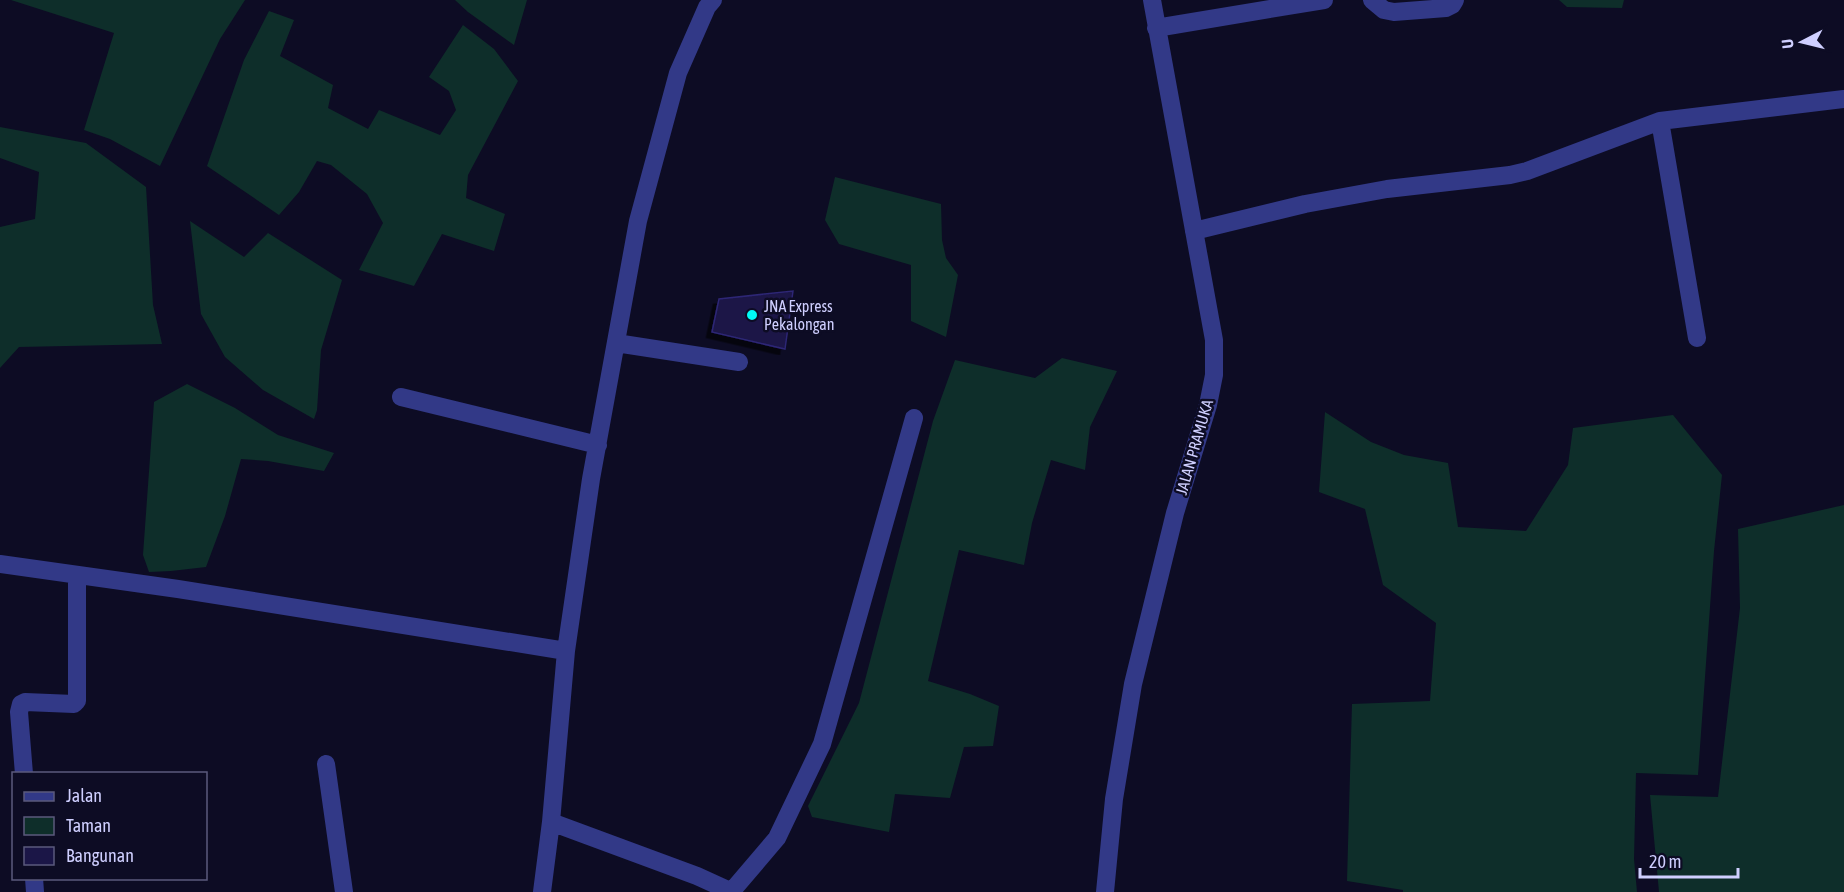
<svg xmlns="http://www.w3.org/2000/svg" width="1844" height="892" font-family="'Asap Condensed',sans-serif">
  <style>
    .green { fill: #0e2e2a }
    .building { fill: #1b1647; stroke: #2d2675; stroke-width: 1.5; filter: url(#shadow) }
    .lines { fill: none; stroke-linecap: round; stroke-linejoin: round }
    .street { stroke: #323987; stroke-width: 18 }
    .poi-dot { fill: #00faf7; stroke: #0d0c24; stroke-width: 2 }
    .labels { text-anchor: middle; stroke-width: 5; stroke-linejoin: round; paint-order: stroke }
    .poi-label { font-size: 16px; fill: #cfcfff; stroke: #0d0c24; text-anchor: start }
    .street-label { font-size: 16px; fill: #cfcfff; stroke: #0d0c24 }
  </style>
  <defs>
    <filter id="shadow"><feDropShadow dx="-5.5" dy="5.5" stdDeviation="0" flood-color="#0009"/></filter>
  </defs>
  <rect width="100%" height="100%" fill="#0d0c24"/>
  <path class="green" d="M11,0H245L220,39L160,166L110,139L84,130L114,33Z
    M455,0H527L514,45L468,12Z
    M1559,0H1624L1622,8L1567,7Z
    M269,11L294,20L280,56L333,85L328,108L368,129L379,110L440,135L456,110L449,91L429,77L463,25L494,49L518,81L468,175L466,198L505,214L494,251L442,234L414,286L359,270L383,223L367,194L331,165L317,161L299,192L279,215L207,166L244,60Z
    M0,127L86,143L146,187L153,305L162,344L19,347L0,368V227L35,219L39,172L0,158Z
    M835,177L941,204L942,240L946,258L958,275L946,337L911,321V265L839,244L825,220Z
    M190,221L244,257L268,233L342,280L321,350L317,410L314,419L263,390L225,357L201,314Z
    M1062,358L1117,371L1090,427L1085,470L1051,460L1032,523L1024,565L959,550L928,681L970,694L999,706L993,746L964,747L950,798L895,794L889,832L812,817L808,806L859,703L933,421L955,360L1035,378Z
    M187,384L235,408L278,435L334,453L324,471L268,461L241,459L225,516L206,567L171,571L149,572L143,555L154,402Z
    M1325,412L1371,442L1404,455L1448,463L1458,527L1526,531L1568,465L1573,428L1673,415L1722,475L1714,551L1698,775L1636,773L1634,859L1637,892H1403V890L1347,881L1352,704L1430,701L1436,623L1383,585L1365,509L1319,492Z
    M1844,505V892H1659L1650,795L1718,797L1740,608L1738,529Z"/>
  <path class="building" d="M793,291L785,349L712,332L719,299Z"/>
  <g class="lines">
    <path class="street" d="M1372,0L1384,10L1394,12L1446,8L1452,5L1455,0
      M1156,28L1324,0
      M1660,121L1697,338
      M1194,231L1305,204L1387,189L1510,175L1527,171L1660,121L1844,99
      M616,343L739,362
      M401,397L598,445
      M0,564L178,589L566,651
      M326,764L344,892
      M24,774L19,712L21,704L25,702L74,704L77,701V575
      M551,822L697,876L732,892
      M34,878L35,892
      M542,892L551,822L566,651L591,479L638,221L678,73L707,7L713,0
      M731,892L777,838L822,744L914,418
      M1105,892L1114,799L1133,684L1175,513L1208,405L1214,375V340L1152,0"/>
  </g>
  <circle class="poi-dot" cx="752" cy="315" r="6"/>
  <g class="labels">
    <g class="poi-label">
      <text x="764" y="312">JNA Express<tspan x="764" dy="18">Pekalongan</tspan></text>
    </g>
    <g class="street-label">
      <text transform="translate(1194 447) rotate(-74)" y="6">JALAN PRAMUKA</text>
    </g>
  </g>
  <rect x="12" y="772" width="195" height="108" fill="#0d0c24" stroke="#5b5a7c" stroke-width="1.5"/>
  <rect x="24" y="792" width="30" height="9" fill="#323987" stroke="#5b5a7c" stroke-width="1.5"/>
  <text x="66" y="802" font-size="18" fill="#cfcfff">Jalan</text>
  <rect x="24" y="817" width="30" height="18" fill="#0e2e2a" stroke="#5b5a7c" stroke-width="1.5"/>
  <text x="66" y="832" font-size="18" fill="#cfcfff">Taman</text>
  <rect x="24" y="847" width="30" height="18" fill="#1b1647" stroke="#5b5a7c" stroke-width="1.5"/>
  <text x="66" y="862" font-size="18" fill="#cfcfff">Bangunan</text>
  <g transform="translate(1802 42) rotate(263)" stroke="#0d0c24" stroke-width="4.5" paint-order="stroke">
  <path d="M0-4.5L10 22L0 15L-10 22Z" fill="#cfcfff"/>
  <text y="-9" font-size="16" font-weight="bold" text-anchor="middle" fill="#cfcfff">U</text>
  </g>
  <path d="M1640 868v9h98v-9" fill="none" stroke="#cfcfff" stroke-width="3"/>
  <text x="1649" y="868" font-size="18" fill="#cfcfff" stroke="#0d0c24" stroke-width="4.5" paint-order="stroke">20 m</text>
</svg>
